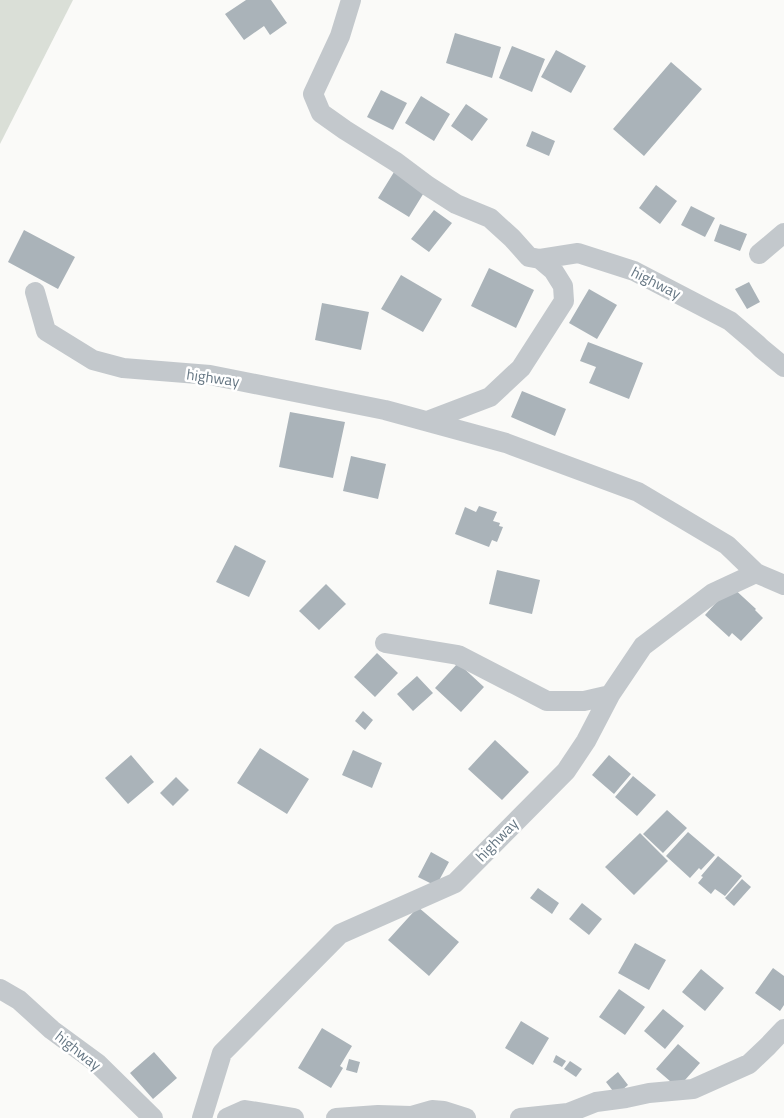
<svg xmlns="http://www.w3.org/2000/svg" width="784" height="1118" font-family="'Titillium Web',sans-serif">
  <style>
    .green { fill: #dadfd7 }
    .building { fill: #aab3b9 }
    .lines { fill: none; stroke-linecap: round; stroke-linejoin: round }
    .minor { stroke: #c3c8cc; stroke-width: 20 }
    .labels { text-anchor: middle; stroke-width: 5; stroke-linejoin: round; paint-order: stroke }
    .street-label { font-size: 15px; fill: #657683; stroke: #fff }
  </style>
  <rect width="100%" height="100%" fill="#fafaf8"/>
  <path class="green" d="M0,0H73L0,144Z"/>
  <path class="building" d="M246,0H271L287,23L270,35L264,26L244,40L225,14Z
    M455,33L501,47L492,78L446,63Z
    M512,46L545,59L532,92L499,78Z
    M556,50L586,66L571,93L541,77Z
    M671,62L702,89L644,156L613,129Z
    M381,90L407,103L393,130L367,117Z
    M421,96L450,114L434,141L405,123Z
    M466,104L488,119L472,141L451,126Z
    M532,131L555,141L549,156L526,146Z
    M394,172L425,191L409,217L378,198Z
    M656,185L677,201L660,224L639,208Z
    M691,206L715,218L705,237L681,225Z
    M434,210L452,223L429,252L411,239Z
    M720,224L747,234L740,251L714,241Z
    M24,230L75,257L58,289L8,262Z
    M489,268L534,290L516,328L471,306Z
    M401,275L442,299L423,332L381,309Z
    M749,282L760,302L747,309L735,289Z
    M589,289L617,305L597,339L569,323Z
    M322,303L369,312L361,350L315,340Z
    M588,342L643,363L629,399L589,383L596,367L580,361Z
    M522,391L566,409L555,436L511,417Z
    M290,412L345,422L333,478L279,467Z
    M351,456L386,464L378,499L343,491Z
    M479,506L497,512L493,521L500,523L499,526L503,527L497,542L492,540L489,547L455,534L465,507L476,512Z
    M235,545L266,561L249,597L216,582Z
    M497,570L540,580L532,614L489,604Z
    M326,584L346,604L319,630L299,611Z
    M731,586L756,609L755,610L763,618L741,641L732,633L729,637L705,615Z
    M377,653L398,673L375,697L354,677Z
    M458,663L484,687L461,712L435,688Z
    M417,676L433,693L413,711L397,694Z
    M363,711L373,720L365,730L355,721Z
    M495,740L529,772L502,800L468,769Z
    M260,748L309,779L287,814L237,783Z
    M353,750L382,763L372,788L342,775Z
    M131,755L154,782L128,804L105,778Z
    M609,755L631,774L614,794L592,775Z
    M633,776L656,795L637,816L615,797Z
    M176,777L189,790L173,806L160,793Z
    M667,810L687,828L663,853L643,834Z
    M688,832L715,855L701,870L699,868L690,878L666,856Z
    M640,833L668,861L634,895L605,867Z
    M431,852L449,862L436,886L418,877Z
    M718,856L742,876L725,896L715,889L711,894L698,883L703,877L701,876Z
    M742,879L751,887L734,906L725,898Z
    M538,888L559,903L552,914L530,898Z
    M582,903L602,919L589,935L569,919Z
    M418,907L459,942L429,976L388,940Z
    M635,943L666,960L649,990L618,973Z
    M773,968L784,976V1005L780,1011L755,993Z
    M701,969L724,988L705,1011L682,992Z
    M619,989L645,1007L625,1035L599,1017Z
    M663,1009L684,1026L665,1049L644,1031Z
    M521,1021L549,1038L533,1065L505,1048Z
    M322,1028L352,1046L340,1066L343,1068L331,1088L298,1068Z
    M678,1044L700,1063L678,1088L656,1069Z
    M154,1052L177,1078L153,1099L130,1073Z
    M556,1055L566,1061L562,1067L553,1062Z
    M349,1059L360,1062L357,1073L346,1070Z
    M570,1061L582,1069L576,1077L564,1069Z
    M618,1072L628,1085L616,1095L606,1082Z"/>
  <g class="lines">
    <path class="minor" d="M351,0L340,36L313,94L321,113L345,130L396,162L428,186L456,204L490,218L512,238L529,257L540,259L578,253L634,271L730,321L757,344L761,348L784,367
      M759,254L784,233
      M35,292L46,331L93,360L123,368L210,375L385,410L506,443L638,492L727,545L756,573L784,585
      M427,421L490,397L521,368L564,301L563,286L553,270L540,259
      M385,643L458,655L547,701H584L610,695L643,646L713,593L756,573
      M0,989L19,1000L52,1030L97,1063L153,1118
      M202,1118L222,1053L340,934L455,883L566,771L586,741L610,695
      M227,1118L245,1110L294,1118
      M336,1118L378,1115L411,1116L432,1110L444,1111L466,1118
      M520,1118L568,1113L596,1102L626,1098L649,1093L693,1089L749,1064L768,1046L784,1029"/>
  </g>
  <g class="labels">
    <g class="street-label">
      <text transform="translate(656 283) rotate(27)" y="5">highway</text>
      <text transform="translate(213 378) rotate(8)" y="5">highway</text>
      <text transform="translate(497 840) rotate(-46)" y="5">highway</text>
      <text transform="translate(78 1051) rotate(38)" y="5">highway</text>
    </g>
  </g>
</svg>
